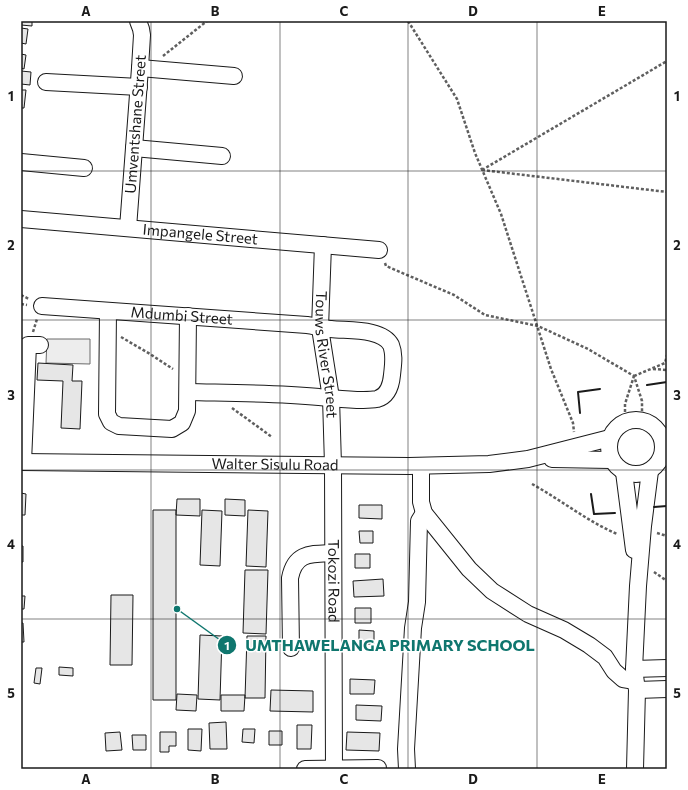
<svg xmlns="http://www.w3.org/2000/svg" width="688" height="790" font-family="Commissioner,sans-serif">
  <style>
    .built { fill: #ededed; stroke: #6a6a6a }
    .building { fill: #e6e6e6; stroke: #1a1a1a }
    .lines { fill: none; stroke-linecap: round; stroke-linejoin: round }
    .minor-casing { stroke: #1a1a1a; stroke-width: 18 }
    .path { stroke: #5f5f5f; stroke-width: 2.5; stroke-dasharray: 3 2; stroke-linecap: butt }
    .minor { stroke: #fff; stroke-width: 16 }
    .wall { stroke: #1a1a1a; stroke-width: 2 }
    .grid { fill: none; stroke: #1a1a1a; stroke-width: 1; stroke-opacity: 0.55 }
    .labels { text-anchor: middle; stroke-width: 3; stroke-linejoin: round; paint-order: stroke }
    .street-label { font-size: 15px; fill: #1a1a1a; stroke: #fff }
    .leader { fill: none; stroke: #0f766e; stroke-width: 1.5 }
    .callout-dot { fill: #0f766e; stroke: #fff; stroke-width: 1.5 }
    .mark-label { font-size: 12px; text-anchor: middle; font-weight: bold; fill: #fff }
    .callout-label { font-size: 16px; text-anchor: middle; font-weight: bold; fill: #0f766e; stroke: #fff; stroke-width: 3; stroke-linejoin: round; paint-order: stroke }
    .neatline { fill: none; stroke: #1a1a1a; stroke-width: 1.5 }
    .grid-label { font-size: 13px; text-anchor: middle; font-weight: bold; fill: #1a1a1a }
  </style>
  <rect width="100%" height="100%" fill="#fff"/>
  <path class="built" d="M47,339H90V364L46,363Z"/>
  <path class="building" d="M21,21H32V26L21,25Z
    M21,28L28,29L26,44L21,43Z
    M21,54L26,55L24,69L21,68Z
    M21,71L31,72L30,85L21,84Z
    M21,90H26L24,108H21Z
    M38,363L73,365L72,381H82L80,429L61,428L63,381L37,380Z
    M21,493L26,494L25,515H21Z
    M177,499H200V516L176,515Z
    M225,499L245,500V516L225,515Z
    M359,505H382V519L359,518Z
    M153,510H176V700H153Z
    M202,510L222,511L220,566L200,565Z
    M248,510L268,511L266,567L246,566Z
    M359,531H373V543H360Z
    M21,546H23V562H21Z
    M355,554H370V568H355Z
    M245,570H268L266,634L243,633Z
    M383,579L384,596L354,597L353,581Z
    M111,595H133L132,665H110Z
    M21,596H25L24,609H21Z
    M355,608H371V623H355Z
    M21,623H23L24,642H21Z
    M359,630L374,631V644H359Z
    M200,635L222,636L220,700L198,699Z
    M247,636H266L265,698H245Z
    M59,667L73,668V676L59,675Z
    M36,668H42L40,684L34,683Z
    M350,679L375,680L374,694H350Z
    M271,690L313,691V712L270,711Z
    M177,694L197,695L196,711L176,710Z
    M221,695H245L244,711H221Z
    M356,705L382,706L381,721L356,720Z
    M226,722L227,749H210L209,723Z
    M297,725H312L311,749H297Z
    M188,729H202L201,751L188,750Z
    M243,729H255L254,743L242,742Z
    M269,731H282V745H269Z
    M120,732L122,750L106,751L105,733Z
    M160,732H176V746H169V752H160Z
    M347,732L380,733L379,751L346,750Z
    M132,735H146V750H133Z"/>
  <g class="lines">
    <defs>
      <g id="minor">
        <path d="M140,68L234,76"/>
        <path d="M46,82L139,87"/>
        <path d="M134,148L222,156"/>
        <path d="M21,162L84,168"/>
        <path id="s1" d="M21,219L379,250"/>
        <path id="s2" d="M128,228L140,68L142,35L141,29L138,21"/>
        <path id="s3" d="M323,245L320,328L331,398L333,465L334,769"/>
        <path id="s4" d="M42,306L307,325C315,326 323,329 331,329C348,331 382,328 391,345C395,355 393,365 392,375C391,386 388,396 377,399C361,402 335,398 319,397C276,393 231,393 188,392"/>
        <path d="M108,311L107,414L111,422L119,426L172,429L182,423L187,411L188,316"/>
        <circle cx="636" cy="447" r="27"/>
        <path d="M552,459L611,460"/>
        <path id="s5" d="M21,462L409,466L489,464L528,459L610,438"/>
        <path d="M23,462L28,345H40"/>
        <path d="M421,466V502L424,513L469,569L492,591L528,614L564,630L589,645L605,657L614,671L623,679L635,681"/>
        <path d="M624,472L634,550"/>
        <path d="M291,648L290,578C295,552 311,554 333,553"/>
        <path d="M634,669L667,668"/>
        <path d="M637,690L667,689"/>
        <path d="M305,769L378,768"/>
        <path d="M407,769L406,749L413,628L417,602L419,521L424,513"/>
        <path d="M635,769L637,690L634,669L638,586L643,526L650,471"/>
      </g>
    </defs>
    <use href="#minor" class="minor-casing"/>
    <path class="path" d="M408,21L457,99L475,153L501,214L551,369L573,423L574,432
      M163,56L207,21
      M482,170L667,61
      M482,170L667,192
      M385,263L386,266L454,295L485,315L538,326L588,349L634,376L642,401V420
      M21,295L29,299
      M21,304L27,305
      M33,332L37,319
      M121,337L150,354L173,369
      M653,369L667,370
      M634,376L665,363L667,355
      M232,408L272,437
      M625,422V404L634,376
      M532,484C561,500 587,521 617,534
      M657,533L667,536
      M654,572L667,581"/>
    <use href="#minor" class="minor"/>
    <path class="wall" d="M647,385L667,382
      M580,413L578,392L600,389
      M591,494L594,514L615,513
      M654,507L667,506"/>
  </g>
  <path class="grid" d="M151,21V769M280,21V769M408,21V769M537,21V769M21,171H667M21,320H667M21,470H667M21,619H667"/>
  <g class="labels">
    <g class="street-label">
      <text dy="5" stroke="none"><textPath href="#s2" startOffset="104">Umventshane Street</textPath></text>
      <text dy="5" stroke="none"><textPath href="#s1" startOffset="180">Impangele Street</textPath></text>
      <text dy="5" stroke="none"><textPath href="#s4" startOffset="140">Mdumbi Street</textPath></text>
      <text dy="5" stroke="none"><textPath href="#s3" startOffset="110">Touws River Street</textPath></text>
      <text dy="5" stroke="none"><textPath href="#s5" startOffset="254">Walter Sisulu Road</textPath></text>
      <text dy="5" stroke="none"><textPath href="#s3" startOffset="337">Tokozi Road</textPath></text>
    </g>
  </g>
  <path class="leader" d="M177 609L227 645"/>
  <g class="callout-dot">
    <circle cx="177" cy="609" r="4"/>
    <circle cx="227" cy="645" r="10"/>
  </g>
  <g class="mark-label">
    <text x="227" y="650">1</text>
  </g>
  <g class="callout-label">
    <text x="390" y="651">UMTHAWELANGA PRIMARY SCHOOL</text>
  </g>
  <rect width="688" height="790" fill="none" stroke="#ffffff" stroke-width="44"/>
  <rect x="22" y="22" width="644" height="746" class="neatline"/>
  <g class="grid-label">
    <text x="86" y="16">A</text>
    <text x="215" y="16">B</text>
    <text x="344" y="16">C</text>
    <text x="473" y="16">D</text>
    <text x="602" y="16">E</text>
    <text x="11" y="101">1</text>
    <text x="677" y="101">1</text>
    <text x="11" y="250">2</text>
    <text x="677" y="250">2</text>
    <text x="11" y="400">3</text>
    <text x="677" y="400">3</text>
    <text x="11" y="549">4</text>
    <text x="677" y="549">4</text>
    <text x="11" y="698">5</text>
    <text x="677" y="698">5</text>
    <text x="86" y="784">A</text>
    <text x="215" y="784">B</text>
    <text x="344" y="784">C</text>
    <text x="473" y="784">D</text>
    <text x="602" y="784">E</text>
  </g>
</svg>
